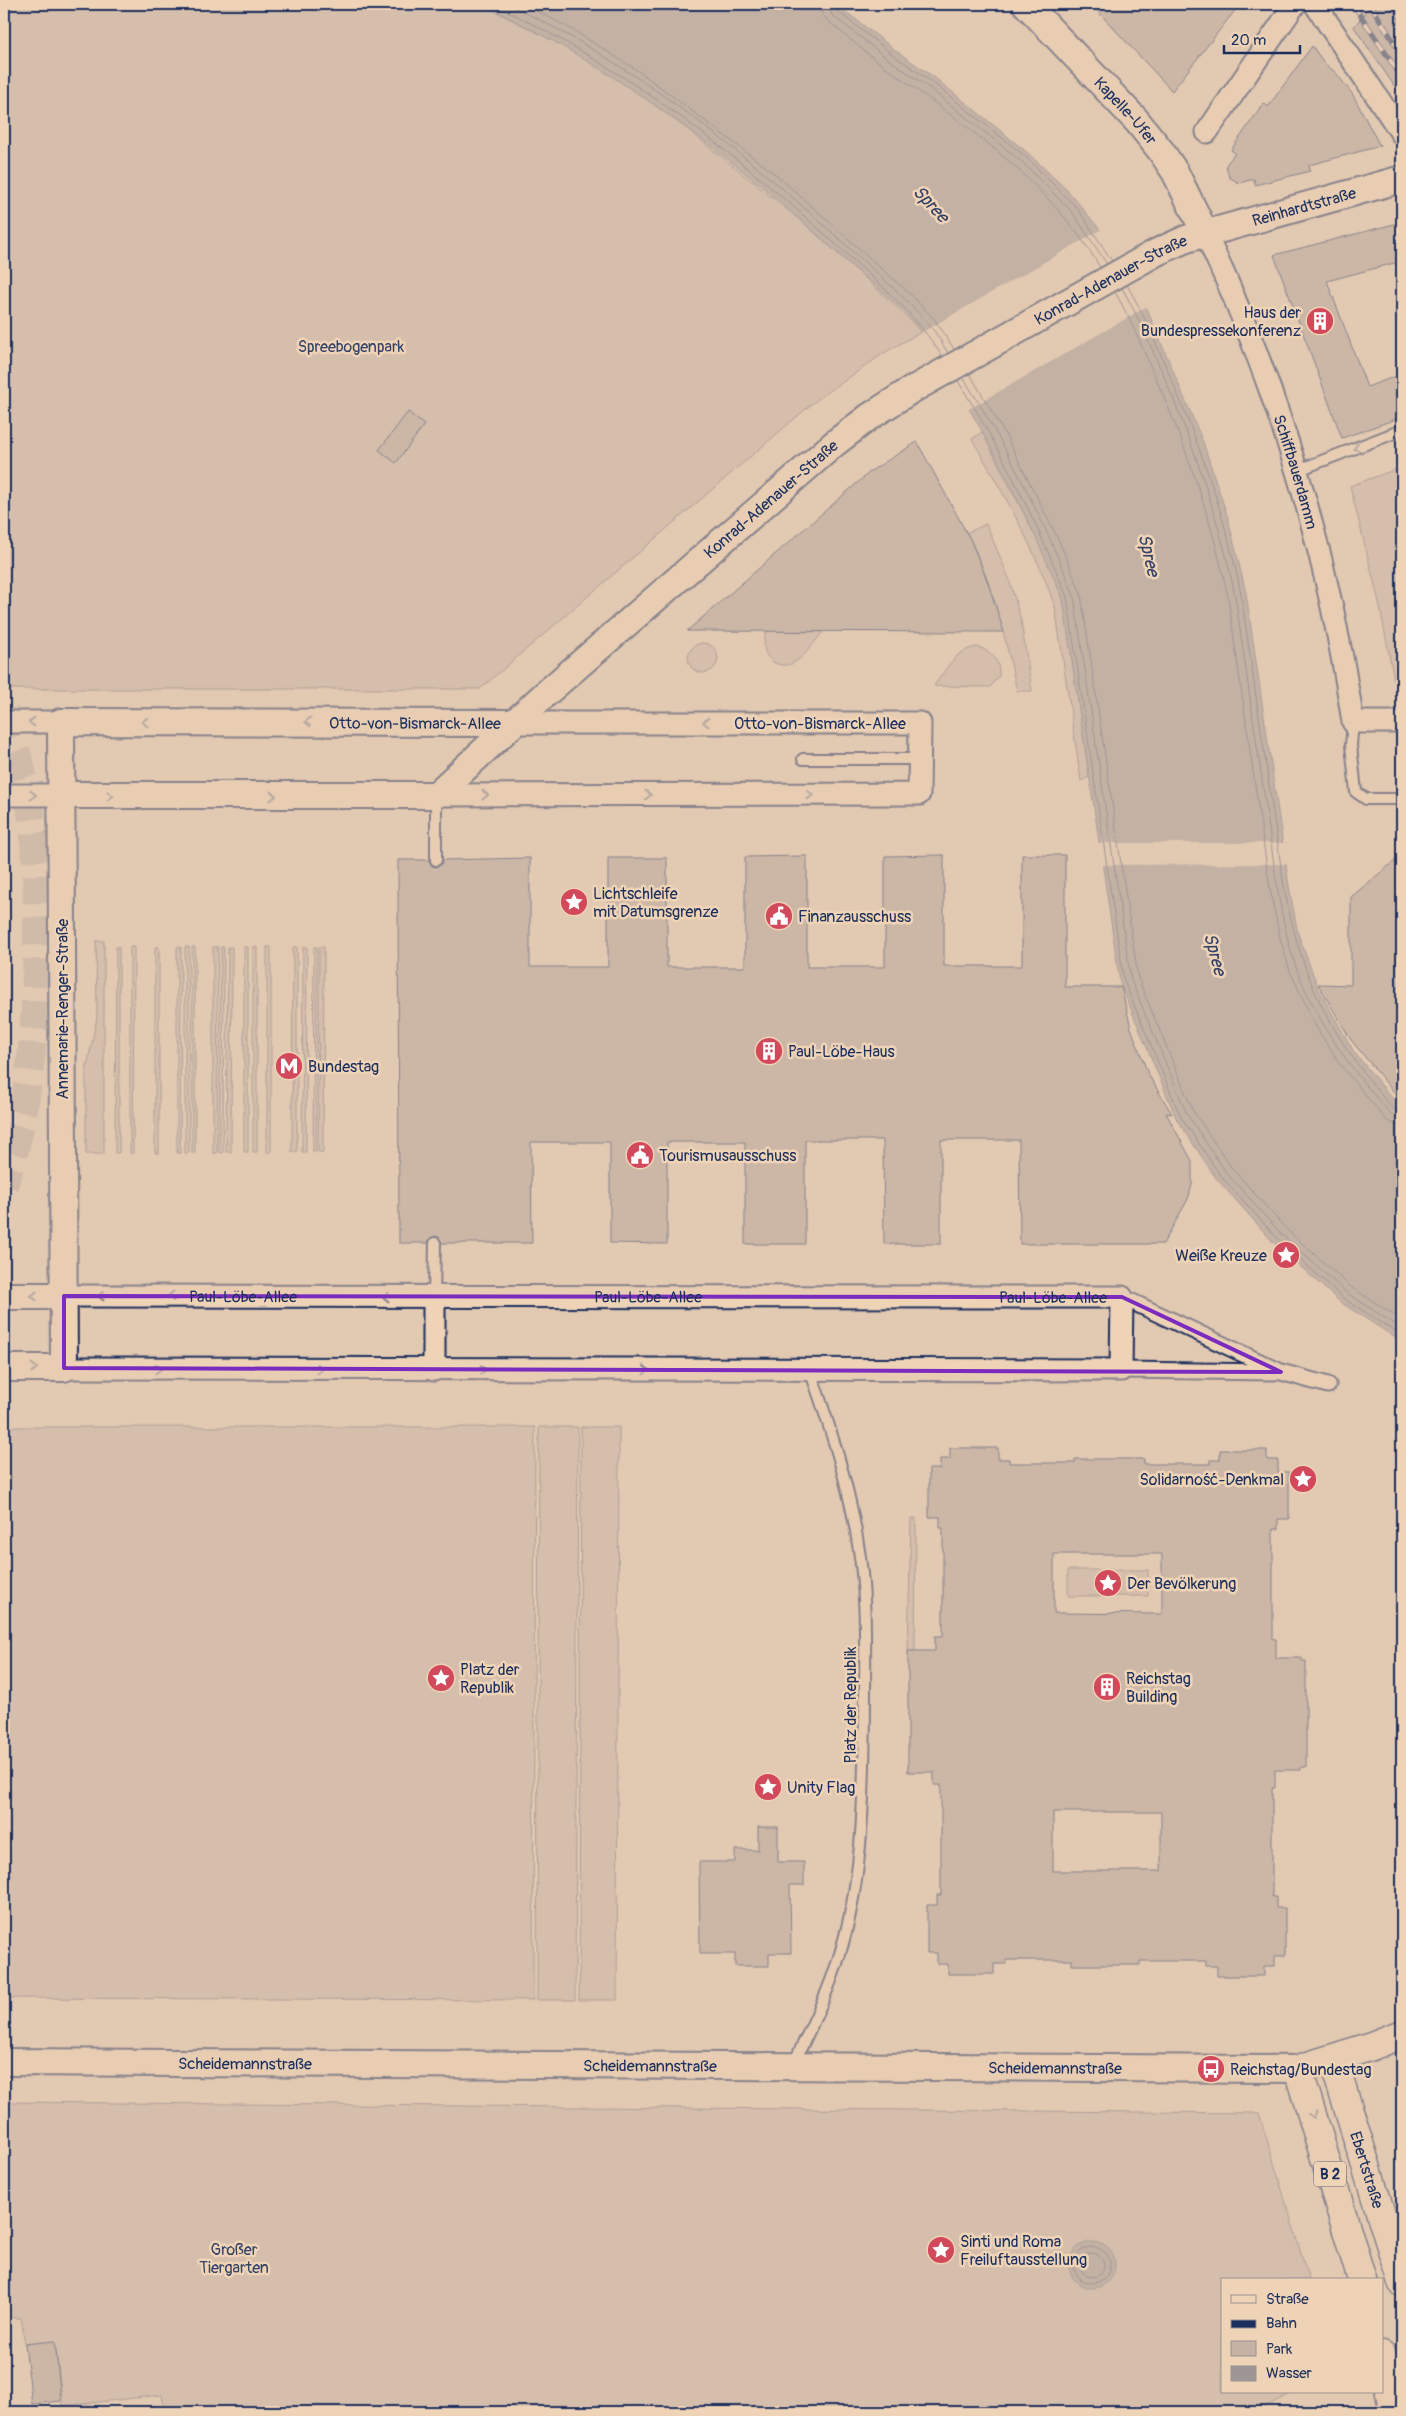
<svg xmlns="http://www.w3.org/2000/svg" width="1406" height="2416" font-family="Pangolin,sans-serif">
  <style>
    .green { fill: #c5b2a4; stroke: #707081 }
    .water { fill: #9e9595; stroke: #6a6c7f }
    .pier { fill: #e2c9b1 }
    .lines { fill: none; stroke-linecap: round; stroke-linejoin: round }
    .shore { stroke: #4f5874; stroke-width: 1 }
    .building { fill: #b1a39c; stroke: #1b2f5e; fill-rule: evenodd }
    .trunk-tunnel { stroke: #baaaa0; stroke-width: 28; stroke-dasharray: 28 14; stroke-linecap: butt }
    .service-casing { stroke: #1b2f5e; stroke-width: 14 }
    .pedestrian-casing { stroke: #1b2f5e; stroke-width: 19 }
    .minor-casing { stroke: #1b2f5e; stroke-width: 25 }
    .tertiary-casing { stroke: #1b2f5e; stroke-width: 30 }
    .primary-casing { stroke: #1b2f5e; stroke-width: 31 }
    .service { stroke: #efd3b6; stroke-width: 10 }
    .pedestrian { stroke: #efd3b6; stroke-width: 15 }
    .minor { stroke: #efd3b6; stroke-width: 21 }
    .tertiary { stroke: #efd3b6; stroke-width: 26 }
    .primary { stroke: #efd3b6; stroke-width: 28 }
    .tram { stroke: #1b2f5e; stroke-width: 1 }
    .rail-casing { stroke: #1b2f5e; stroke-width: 5.5 }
    .rail { stroke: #efd3b6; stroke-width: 4; stroke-dasharray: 11; stroke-linecap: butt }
    .oneway { stroke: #85818a }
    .marked { fill: none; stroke: #7b2cbf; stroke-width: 4; stroke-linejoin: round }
    .labels { text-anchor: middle; stroke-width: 5; stroke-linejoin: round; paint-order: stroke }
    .shield { fill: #efd3b6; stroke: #5b6078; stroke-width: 1 }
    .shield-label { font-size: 15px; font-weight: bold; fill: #1b2f5e }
    .street-label { font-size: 16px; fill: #1b2f5e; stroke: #efd3b6 }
    .poi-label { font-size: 16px; fill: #1b2f5e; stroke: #efd3b6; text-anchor: start }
    .park-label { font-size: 16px; fill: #344368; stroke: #efd3b6 }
    .water-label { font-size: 18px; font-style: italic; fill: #354369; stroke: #efd3b6 }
  </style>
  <rect width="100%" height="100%" fill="#e2c9b1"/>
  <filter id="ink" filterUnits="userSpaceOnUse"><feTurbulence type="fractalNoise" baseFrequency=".02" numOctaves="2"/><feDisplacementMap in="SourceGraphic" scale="10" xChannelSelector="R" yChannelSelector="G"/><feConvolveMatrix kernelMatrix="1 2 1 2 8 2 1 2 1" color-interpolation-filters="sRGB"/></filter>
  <g filter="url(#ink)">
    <path class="green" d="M4,4H481L563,46L630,87L687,129L806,225L896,306L921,332L884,353L814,402L480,689H4Z
      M982,432L1043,551L1063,599L1089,777L1081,781L1055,607C1035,547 1003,493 972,439Z
      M1402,467V680H1394L1379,602L1350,486Z
      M986,524L1009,578L1021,621L1032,691H1017C1005,637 993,583 967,533Z
      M766,631L823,632C814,642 805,657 793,663C782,669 768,662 765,651C763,645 765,638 766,631Z
      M688 658a15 15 0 1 1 30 0a15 15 0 1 1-30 0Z
      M978,647C993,652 1000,661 999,676L990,687L934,686C946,670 955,649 978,647Z
      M96,941H104V1154H86V1072L97,1017Z
      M116,947H119V1153H115Z
      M130,947H134L133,1153H130Z
      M155,947H159V1153H155Z
      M177,947H181L180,1153H177Z
      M185,947H189V1153H185Z
      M192,947H195V1153H192Z
      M213,947H218L217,1153H213Z
      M221,947H224L223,1153L219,1152Z
      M228,947H232L231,1152H226Z
      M244,947H248V1152H244Z
      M253,947H257V1152H253Z
      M267,947H271V1152H267Z
      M293,947H297V1152H292Z
      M303,947H307L306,1152H302Z
      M314,947H317L316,1152H313Z
      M319,947H324L323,1152H318Z
      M4,1427H535L533,2000L4,1998Z
      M539,1427H578L575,2000H537Z
      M581,1427H619L617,2000H579Z
      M911,1518H916L915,1651H908Z
      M1068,1570H1148V1596H1068Z
      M4,2102L1259,2113L1309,2280H1222V2392H1293L1256,2412H165L162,2395L63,2406L55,2341L25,2344L21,2318L4,2317Z"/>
    <path class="water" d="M481,4H836L895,50L935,78L1028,153L1069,192L1101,231L1146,307L1203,442L1228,518L1246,593L1289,886L1298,934L1319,990L1354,1052L1402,1110V1342L1340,1302L1273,1242L1216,1178L1177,1120L1120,983L1063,599C1030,522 994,447 950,377C940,363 932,347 922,333C901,304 868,281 841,256C733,157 614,66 481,4Z
      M1069 2265a23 23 0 1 1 46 0a23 23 0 1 1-46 0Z"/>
    <path class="pier" d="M1102,229L1148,306L967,410L919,334Z
      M1096,843H1285L1288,864L1100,865Z"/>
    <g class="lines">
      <path class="shore" d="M492,4C621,64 737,154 841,249C878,283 915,313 942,356
        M507,4C633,62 746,154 847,246C875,272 905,296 929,325C937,333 942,344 948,353
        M524,4L573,30L640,72L774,173L909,293L935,320L954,349
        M820,4L822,14L828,21C846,36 865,52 884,66C964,124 1049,181 1100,267
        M828,4L832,15L888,59L928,87L1021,161L1073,213L1107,264
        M834,4L836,10L892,54L932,82L1025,156L1078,209L1112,261
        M1127,285C1144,314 1156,344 1169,374C1200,446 1226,518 1241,594L1284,887C1300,969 1322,1021 1375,1087C1382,1095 1392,1112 1402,1113
        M1122,288C1138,316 1150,345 1163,374C1194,446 1219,519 1235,595C1246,671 1257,746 1268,821C1275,871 1280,922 1297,970C1318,1024 1353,1073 1392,1115L1402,1119
        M1115,292C1131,320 1143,349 1156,379C1187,449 1212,521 1228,597L1270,889L1280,938L1290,971L1316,1027L1339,1063L1387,1121L1402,1127
        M970,374L1005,434L1060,543L1081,594L1138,978L1193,1111L1231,1167L1286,1229L1351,1287L1402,1320
        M963,377C1006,446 1044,520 1074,596L1131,980L1187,1114L1225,1171L1281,1234L1347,1293L1402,1329
        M958,381C1001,449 1037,523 1067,597L1124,981L1181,1117L1220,1175L1277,1238L1343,1298L1402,1336
        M1074 2265a18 18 0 1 1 36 0a18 18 0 1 1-36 0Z
        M1080 2265a12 12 0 1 1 24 0a12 12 0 1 1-24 0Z"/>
    </g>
    <path class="building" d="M1091,4H1240L1172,91Z
      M1371,4H1402V97L1354,27Z
      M1312,46L1325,64L1336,73L1353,95L1380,146L1309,165L1310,171L1255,185L1254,179L1239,183L1229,177L1226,165L1235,153L1231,150L1264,103L1268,107Z
      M1402,222V261L1327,281L1367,387L1402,374V417L1342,438L1274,255Z
      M408,412L424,425L396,463L379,450Z
      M917,442L970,539L987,580L1004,632L687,631L871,471Z
      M944,855V966H1022V855H1065V987H1121L1131,1028L1148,1074L1172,1114L1166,1113L1192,1161V1185L1188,1199L1163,1244H1020L1019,1140H941V1244H884L883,1140H805V1244H745V1142H667V1244L610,1243V1142H531L532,1243H442L439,1237L435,1236L429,1239L428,1243H399L398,860H429L432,866L436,867L442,864L443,860L530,858V967H608V858H667V967H745V857L807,856V967H885V856Z
      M1402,855V1102L1351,1040L1318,984L1351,985V897Z
      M950,1448H998V1459H1009V1463H1075V1459H1144V1464H1210V1460H1220V1450H1267V1460H1278V1472H1289V1519H1278V1529H1273V1639H1276V1658H1302V1661H1306V1767H1301V1770H1275V1788H1272V1897H1276V1908H1285V1956H1275V1966H1264V1976H1217V1966H1206V1961H1140V1965H1072V1960H1006V1964H994V1974H948V1964H937V1953H927V1905H937V1895H941V1785H934V1772H908V1651H935V1636H943V1528H940V1517H929V1469H940V1459H950ZM1054,1554H1162V1614L1054,1613ZM1053,1812H1161V1871H1053Z
      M758,1827H778V1862H804V1885H790L791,1953H769V1966H735V1954H700L699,1862H735V1850H758Z
      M55,2341L61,2401L32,2404L25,2344Z"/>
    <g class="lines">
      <path class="trunk-tunnel" d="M4,711C13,742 24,773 30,806C37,848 37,892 37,934C36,1019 32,1104 4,1185"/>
      <defs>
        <path id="service" d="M1296,471L1402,430
          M1353,722L1351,745L1356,792L1366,799H1402
          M803,759H920
          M436,860V796
          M434,1297L435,1243
          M793,2065C807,2035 822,2006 833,1975C865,1887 864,1791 865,1699C865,1647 867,1595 858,1544C849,1484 830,1427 810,1370"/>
        <path id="pedestrian" d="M1122,1297L1281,1372L1328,1385
          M1121,1370L1275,1372"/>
        <g id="minor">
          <path d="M1315,4L1402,134"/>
          <path d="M1207,132L1295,4"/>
          <path id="s1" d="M1205,233C1278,386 1328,554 1353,722H1402"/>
          <path d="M4,722H61"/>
          <path d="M4,795H61"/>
          <path d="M436,795L919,794L920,723H514"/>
          <path id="s2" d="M64,1296L1122,1297L1121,1370L64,1368"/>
          <path d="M434,1297V1370"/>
        </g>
        <g id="tertiary">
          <path id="s3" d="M1026,4L1137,121L1161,151L1175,172L1205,233"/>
          <path id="s4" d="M61,795H436L543,696L835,443L869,417L908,392L1157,252L1186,239L1402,179"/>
          <path d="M4,1296H64"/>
          <path id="s5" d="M4,1368H64L61,722L514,723"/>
          <path id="s6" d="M4,2062L1298,2069"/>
        </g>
        <g id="primary">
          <path id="s7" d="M1333,2059L1402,2282"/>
          <path d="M1362,2280L1298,2069L1369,2047L1402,2034"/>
          <path d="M1382,2355L1394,2412"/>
        </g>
      </defs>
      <use href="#service" class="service-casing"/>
      <use href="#pedestrian" class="pedestrian-casing"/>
      <use href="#minor" class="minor-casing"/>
      <use href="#tertiary" class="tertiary-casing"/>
      <use href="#primary" class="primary-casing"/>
      <use href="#service" class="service"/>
      <use href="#pedestrian" class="pedestrian"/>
      <use href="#minor" class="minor"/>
      <use href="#tertiary" class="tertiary"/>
      <use href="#primary" class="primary"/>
      <path class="tram" d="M1389,4L1402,24"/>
      <defs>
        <path id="rail" d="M1353,4L1402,78
          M1370,4L1402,55"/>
      </defs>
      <use href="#rail" class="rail-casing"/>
      <use href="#rail" class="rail"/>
    </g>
    <defs><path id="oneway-chevron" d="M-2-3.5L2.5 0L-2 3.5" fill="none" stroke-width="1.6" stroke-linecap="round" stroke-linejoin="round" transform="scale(1.25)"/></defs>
    <g class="oneway">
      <use href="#oneway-chevron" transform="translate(1357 448) rotate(159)"/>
      <use href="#oneway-chevron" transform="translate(32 722) rotate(180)"/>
      <use href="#oneway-chevron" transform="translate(145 722) rotate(180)"/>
      <use href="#oneway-chevron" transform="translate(308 722) rotate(-180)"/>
      <use href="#oneway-chevron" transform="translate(706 722) rotate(180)"/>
      <use href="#oneway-chevron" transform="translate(33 795)"/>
      <use href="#oneway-chevron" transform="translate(485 795)"/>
      <use href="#oneway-chevron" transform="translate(648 795)"/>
      <use href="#oneway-chevron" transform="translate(810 795)"/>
      <use href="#oneway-chevron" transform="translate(110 796)"/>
      <use href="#oneway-chevron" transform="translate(273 796)"/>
      <use href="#oneway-chevron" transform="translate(34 1296) rotate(180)"/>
      <use href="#oneway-chevron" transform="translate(101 1296) rotate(180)"/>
      <use href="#oneway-chevron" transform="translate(171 1296) rotate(-180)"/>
      <use href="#oneway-chevron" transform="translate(386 1297) rotate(-180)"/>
      <use href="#oneway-chevron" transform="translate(34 1368)"/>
      <use href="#oneway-chevron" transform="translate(158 1369)"/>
      <use href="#oneway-chevron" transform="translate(320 1369)"/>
      <use href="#oneway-chevron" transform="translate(483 1370)"/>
      <use href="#oneway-chevron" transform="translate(646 1370)"/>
      <use href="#oneway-chevron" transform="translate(1313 2115) rotate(73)"/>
    </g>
  </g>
  <path d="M0 0H1406V2416H0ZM64,1296L1122,1297L1281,1372L64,1368Z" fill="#e2c9b1" fill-opacity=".55" fill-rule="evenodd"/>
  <path class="marked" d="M64,1296L1122,1297L1281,1372L64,1368Z"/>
  <defs>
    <symbol id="building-disc" viewBox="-11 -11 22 22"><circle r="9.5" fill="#d1495b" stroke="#efd3b6"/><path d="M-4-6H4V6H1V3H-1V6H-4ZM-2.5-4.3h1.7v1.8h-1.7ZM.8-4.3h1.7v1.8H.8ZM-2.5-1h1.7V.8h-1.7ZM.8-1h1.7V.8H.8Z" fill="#fff"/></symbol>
    <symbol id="sight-disc" viewBox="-11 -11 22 22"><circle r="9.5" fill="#d1495b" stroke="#efd3b6"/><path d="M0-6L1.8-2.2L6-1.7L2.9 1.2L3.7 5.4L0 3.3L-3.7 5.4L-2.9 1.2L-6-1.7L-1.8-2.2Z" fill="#fff"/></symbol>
    <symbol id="civic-disc" viewBox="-11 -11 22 22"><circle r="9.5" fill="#d1495b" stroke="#efd3b6"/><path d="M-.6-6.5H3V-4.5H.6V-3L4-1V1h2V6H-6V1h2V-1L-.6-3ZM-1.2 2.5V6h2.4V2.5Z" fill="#fff"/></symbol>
    <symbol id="metro-disc" viewBox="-11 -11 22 22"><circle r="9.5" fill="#d1495b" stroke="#efd3b6"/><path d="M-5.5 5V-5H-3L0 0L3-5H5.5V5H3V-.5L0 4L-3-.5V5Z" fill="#fff"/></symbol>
    <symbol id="bus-disc" viewBox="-11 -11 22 22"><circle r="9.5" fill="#d1495b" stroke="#efd3b6"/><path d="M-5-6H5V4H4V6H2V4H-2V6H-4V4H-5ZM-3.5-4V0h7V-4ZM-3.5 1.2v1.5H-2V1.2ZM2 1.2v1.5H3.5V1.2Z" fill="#fff"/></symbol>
  </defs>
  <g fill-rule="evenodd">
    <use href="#building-disc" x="1304" y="305" width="32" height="32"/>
    <use href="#sight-disc" x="558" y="886" width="32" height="32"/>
    <use href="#civic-disc" x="763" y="900" width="32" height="32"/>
    <use href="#building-disc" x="753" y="1035" width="32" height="32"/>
    <use href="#metro-disc" x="273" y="1050" width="32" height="32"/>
    <use href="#civic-disc" x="624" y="1139" width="32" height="32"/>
    <use href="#sight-disc" x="1270" y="1239" width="32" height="32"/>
    <use href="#sight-disc" x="1287" y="1463" width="32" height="32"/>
    <use href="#sight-disc" x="1092" y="1567" width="32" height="32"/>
    <use href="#sight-disc" x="425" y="1662" width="32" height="32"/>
    <use href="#building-disc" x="1091" y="1671" width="32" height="32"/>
    <use href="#sight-disc" x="752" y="1771" width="32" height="32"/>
    <use href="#bus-disc" x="1195" y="2053" width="32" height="32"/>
    <use href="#sight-disc" x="925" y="2234" width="32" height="32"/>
  </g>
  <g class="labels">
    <rect class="shield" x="1314" y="2161.5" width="32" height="25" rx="4"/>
    <g class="shield-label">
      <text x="1330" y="2179">B 2</text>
    </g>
    <g class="street-label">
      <text dy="6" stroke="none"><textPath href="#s3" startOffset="146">Kapelle-Ufer</textPath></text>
      <text dy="6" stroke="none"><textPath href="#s4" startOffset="1436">Reinhardtstraße</textPath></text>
      <text dy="6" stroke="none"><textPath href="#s4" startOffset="1228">Konrad-Adenauer-Straße</textPath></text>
      <text dy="6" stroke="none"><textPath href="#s1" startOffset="256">Schiffbauerdamm</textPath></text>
      <text dy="6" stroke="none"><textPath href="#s4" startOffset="822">Konrad-Adenauer-Straße</textPath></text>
      <text dy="6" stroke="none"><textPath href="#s5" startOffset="1060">Otto-von-Bismarck-Allee</textPath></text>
      <text x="820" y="729">Otto-von-Bismarck-Allee</text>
      <text transform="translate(62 1009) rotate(-90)" y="6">Annemarie-Renger-Straße</text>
      <text dy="6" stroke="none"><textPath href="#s2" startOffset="179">Paul-Löbe-Allee</textPath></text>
      <text dy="6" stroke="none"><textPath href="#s2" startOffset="584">Paul-Löbe-Allee</textPath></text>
      <text dy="6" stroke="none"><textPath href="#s2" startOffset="989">Paul-Löbe-Allee</textPath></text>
      <text transform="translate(850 1705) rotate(-90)" y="6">Platz der Republik</text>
      <text dy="6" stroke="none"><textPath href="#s6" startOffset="241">Scheidemannstraße</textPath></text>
      <text dy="6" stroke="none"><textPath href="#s6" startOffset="646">Scheidemannstraße</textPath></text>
      <text dy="6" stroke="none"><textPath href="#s6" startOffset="1051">Scheidemannstraße</textPath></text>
      <text dy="6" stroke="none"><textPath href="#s7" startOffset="116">Ebertstraße</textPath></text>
    </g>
    <g class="poi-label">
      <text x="1301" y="318" text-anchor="end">Haus der<tspan x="1301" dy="18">Bundespressekonferenz</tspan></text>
      <text x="593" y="899">Lichtschleife<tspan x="593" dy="18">mit Datumsgrenze</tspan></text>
      <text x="798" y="922">Finanzausschuss</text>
      <text x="788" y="1057">Paul-Löbe-Haus</text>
      <text x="308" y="1072">Bundestag</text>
      <text x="659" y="1161">Tourismusausschuss</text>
      <text x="1267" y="1261" text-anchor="end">Weiße Kreuze</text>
      <text x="1284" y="1485" text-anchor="end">Solidarność-Denkmal</text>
      <text x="1127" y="1589">Der Bevölkerung</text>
      <text x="460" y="1675">Platz der<tspan x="460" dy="18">Republik</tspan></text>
      <text x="1126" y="1684">Reichstag<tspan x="1126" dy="18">Building</tspan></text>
      <text x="787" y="1793">Unity Flag</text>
      <text x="1230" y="2075">Reichstag/Bundestag</text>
      <text x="960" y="2247">Sinti und Roma<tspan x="960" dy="18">Freiluftausstellung</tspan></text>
    </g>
    <g class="park-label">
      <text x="351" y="352">Spreebogenpark</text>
      <text x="234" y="2255">Großer<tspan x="234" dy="18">Tiergarten</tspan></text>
    </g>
    <g class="water-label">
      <text transform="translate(931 204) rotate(47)" y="6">Spree</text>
      <text transform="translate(1149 555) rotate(77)" y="6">Spree</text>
      <text transform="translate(1215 954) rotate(75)" y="6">Spree</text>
    </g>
  </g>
  <rect width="1406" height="2416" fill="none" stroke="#efd3b6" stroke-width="20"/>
  <rect x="10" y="10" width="1386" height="2396" fill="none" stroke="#1b2f5e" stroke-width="2" filter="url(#ink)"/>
  <rect x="1221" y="2278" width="162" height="115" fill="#efd3b6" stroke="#9a9193"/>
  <rect x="1231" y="2295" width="25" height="8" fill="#efd3b6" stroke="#9a9193"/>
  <text x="1266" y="2304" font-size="15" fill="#1b2f5e">Straße</text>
  <rect x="1231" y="2320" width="25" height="8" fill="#1b2f5e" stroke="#9a9193"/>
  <text x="1266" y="2328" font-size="15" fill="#1b2f5e">Bahn</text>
  <rect x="1231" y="2341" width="25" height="15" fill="#c5b2a4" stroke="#9a9193"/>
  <text x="1266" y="2354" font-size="15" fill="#1b2f5e">Park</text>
  <rect x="1231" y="2366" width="25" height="15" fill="#9e9595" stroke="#9a9193"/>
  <text x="1266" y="2378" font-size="15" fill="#1b2f5e">Wasser</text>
  <path d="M1224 45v8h76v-8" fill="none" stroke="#1b2f5e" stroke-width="2.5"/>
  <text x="1231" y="45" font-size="15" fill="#1b2f5e" stroke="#efd3b6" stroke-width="4" paint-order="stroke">20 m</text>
</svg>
